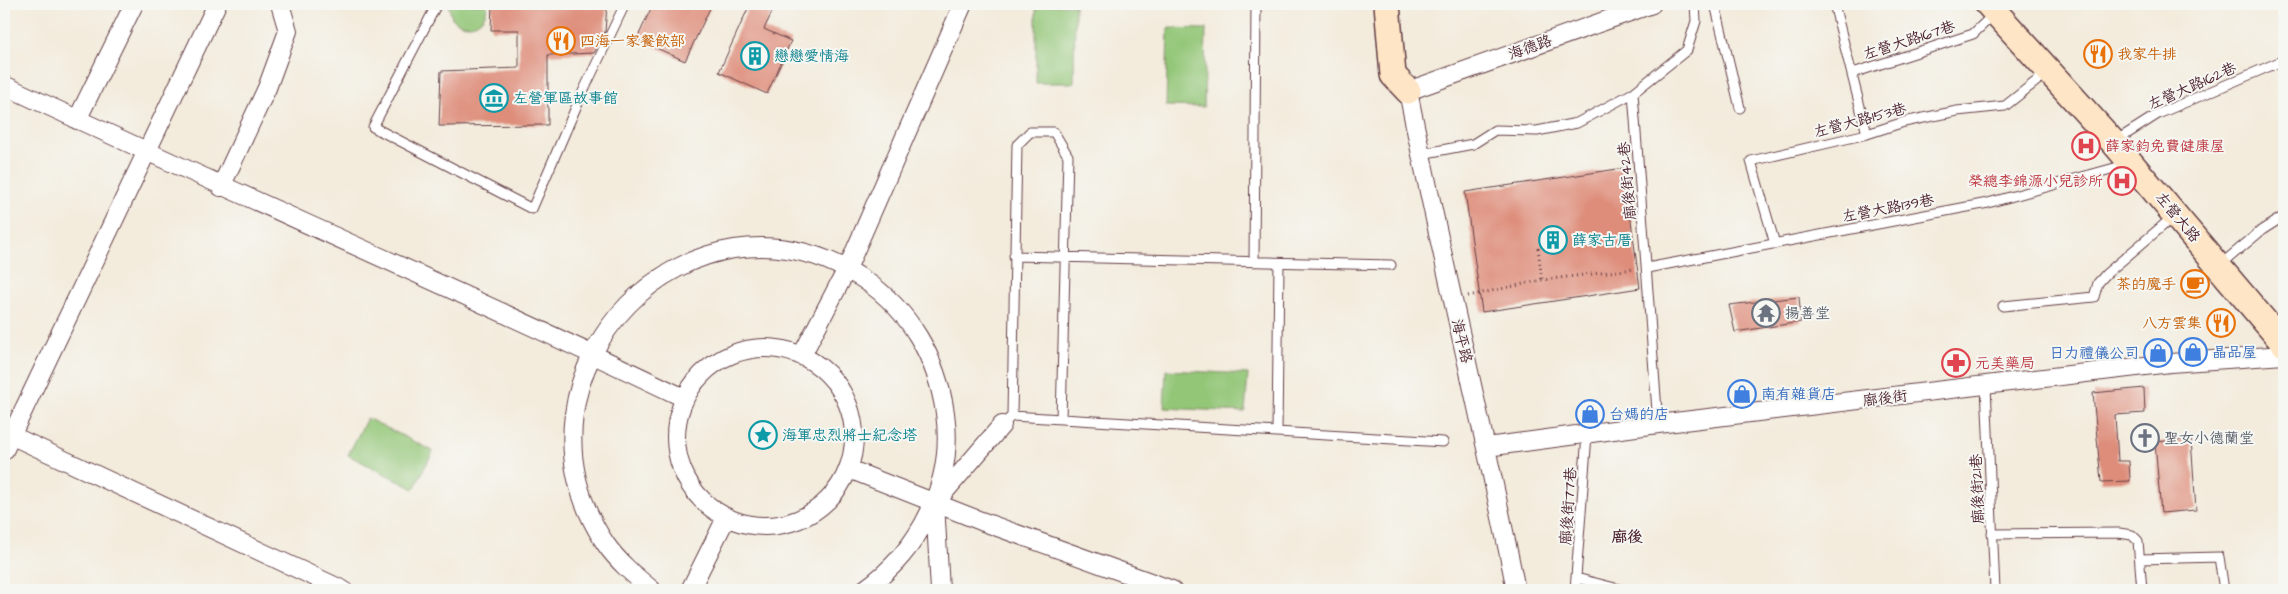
<svg xmlns="http://www.w3.org/2000/svg" width="2288" height="594" font-family="'Architects Daughter','LXGW WenKai TC',sans-serif">
  <style>
    .green { fill: #93c677; stroke: #6e7251 }
    .building { fill: #de8d7a }
    .lines { fill: none; stroke-linecap: round; stroke-linejoin: round }
    .lane-casing { stroke: #633e45; stroke-width: 11 }
    .street-casing { stroke: #633e45; stroke-width: 20 }
    .secondary-casing { stroke: #633e45; stroke-width: 28 }
    .path { stroke: #633e45; stroke-width: 3; stroke-dasharray: 1 4; stroke-linecap: butt }
    .lane { stroke: #fff; stroke-width: 9 }
    .street { stroke: #fff; stroke-width: 18 }
    .secondary { stroke: #fde5c5; stroke-width: 25 }
    .labels { text-anchor: middle; stroke-width: 4; stroke-linejoin: round; paint-order: stroke }
    .street-label { font-size: 15px; fill: #4a1f2b; stroke: #f6f6f2 }
    .food-label { font-size: 15px; fill: #c56008; stroke: #f6f6f2; text-anchor: start }
    .culture-label { font-size: 15px; fill: #0d838f; stroke: #f6f6f2; text-anchor: start }
    .health-label { font-size: 15px; fill: #be3a42; stroke: #f6f6f2; text-anchor: start }
    .worship-label { font-size: 15px; fill: #5b616d; stroke: #f6f6f2; text-anchor: start }
    .shop-label { font-size: 15px; fill: #366cbe; stroke: #f6f6f2; text-anchor: start }
    .neighbourhood-label { font-size: 16px; font-weight: bold; fill: #4a1f2b; stroke: #f6f6f2 }
  </style>
  <rect width="100%" height="100%" fill="#f6f6f2"/>
  <filter id="ink" filterUnits="userSpaceOnUse"><feTurbulence type="fractalNoise" baseFrequency=".02" numOctaves="2"/><feDisplacementMap in="SourceGraphic" scale="10" xChannelSelector="R" yChannelSelector="G"/><feConvolveMatrix kernelMatrix="1 2 1 2 8 2 1 2 1" color-interpolation-filters="sRGB"/></filter>
  <filter id="wash" filterUnits="userSpaceOnUse"><feTurbulence type="fractalNoise" baseFrequency=".0096" numOctaves="4" result="noise"/><feDisplacementMap in="SourceGraphic" scale="20" xChannelSelector="R" yChannelSelector="G"/><feGaussianBlur stdDeviation="1.12" result="paint"/><feColorMatrix in="noise" values="0 0 0 0 0 0 0 0 0 0 0 0 0 0 0 0 0 1.4 0 .05"/><feComposite in="paint" operator="in"/></filter>
  <g filter="url(#wash)">
    <rect width="100%" height="100%" fill="#f3ebdb"/>
    <path class="green" d="M448,4H487C487,24 467,32 452,18Z
      M1036,5H1075L1074,83H1036Z
      M1168,28L1206,29L1204,107L1166,106Z
      M1166,370L1248,374L1245,412L1164,408Z
      M367,418L433,451L414,489L348,455Z"/>
    <g id="blocks">
      <path class="building" d="M492,4H607L605,32L594,53L548,55V125L439,126L441,71L519,68V30H491Z
        M653,4H712L685,61L637,39Z
        M750,4H776L764,29L791,41L767,94L719,72Z
        M1624,168L1640,288L1482,312L1465,192Z
        M1799,297L1801,322L1735,332L1729,305Z
        M2144,388L2145,413L2115,415L2118,461H2129L2130,481L2101,482L2093,393Z
        M2191,439L2196,510L2161,513L2155,442Z"/>
    </g>
  </g>
  <g filter="url(#ink)">
    <use href="#blocks" fill-opacity="0" stroke="#633e45" stroke-width="1"/>
    <g class="lines">
      <defs>
        <path id="lane" d="M437,4L373,127L532,209L580,98L625,4
          M1715,4L1740,108
          M1834,4L1867,134
          M1853,73L1973,34L1995,13
          M1633,93L1658,424
          M2114,142L2158,114L2284,60
          M1421,154L1473,144L1495,130L1537,131L1577,123L1633,93L1687,50L1696,21L1695,4
          M1775,244L1751,161L1867,134L1904,122L1957,111L2005,106L2048,72
          M1014,256L1391,265
          M1254,262L1256,4
          M2219,266L2262,230L2284,216
          M1647,268L1988,203L2129,164
          M2003,306L2094,297L2098,283L2106,274L2173,217
          M1986,386L1995,590
          M1012,416L1443,442
          M1002,425L1012,416L1017,145L1030,132H1054L1068,156L1061,419
          M1277,432L1279,263
          M1992,534L2119,533L2132,535L2138,541L2142,590
          M2140,559L2219,557L2224,590
          M1576,578L1623,590
          M1575,590L1587,435"/>
        <path id="street" d="M4,85C230,192 459,289 684,398
          M77,120L134,4
          M221,187L267,88L288,31L280,4
          M676 437a89 89 0 1 1 178 0a89 89 0 1 1-178 0Z
          M802,355L847,269L963,4
          M4,432L343,590
          M1487,447L1658,424L2170,363L2284,355
          M4,451L217,4
          M849,469L981,521L1172,590
          M652,590C635,576 618,562 605,543C493,372 692,167 863,279C910,310 937,358 945,413C955,483 920,550 864,590
          M690,590L726,518
          M940,590L935,503L1002,425
          M1516,590C1483,423 1441,258 1408,91L1652,4"/>
        <path id="secondary" d="M1387,4L1393,75L1408,91
          M1988,4L2114,143L2284,344"/>
      </defs>
      <use href="#lane" class="lane-casing"/>
      <use href="#street" class="street-casing"/>
      <use href="#secondary" class="secondary-casing"/>
      <path class="path" d="M1538,248L1542,280
        M1468,296L1542,280L1634,269"/>
      <use href="#lane" class="lane"/>
      <use href="#street" class="street"/>
      <use href="#secondary" class="secondary"/>
    </g>
  </g>
  <defs>
    <symbol id="restaurant-ring" viewBox="-11 -11 22 22"><circle r="9.5" fill="#f6f6f2" stroke="#e8710a" stroke-width="1.5"/><path d="M-5-6h1v4h1v-4h1v4h1v-4h1v5L-1.5 .5V6h-2V.5L-5-1ZM5-6V6H3V1.5H1.5Q1.5-4 5-6Z" fill="#e8710a"/></symbol>
    <symbol id="building-ring" viewBox="-11 -11 22 22"><circle r="9.5" fill="#f6f6f2" stroke="#0f9aa8" stroke-width="1.5"/><path d="M-4-6H4V6H1V3H-1V6H-4ZM-2.5-4.3h1.7v1.8h-1.7ZM.8-4.3h1.7v1.8H.8ZM-2.5-1h1.7V.8h-1.7ZM.8-1h1.7V.8H.8Z" fill="#0f9aa8"/></symbol>
    <symbol id="museum-ring" viewBox="-11 -11 22 22"><circle r="9.5" fill="#f6f6f2" stroke="#0f9aa8" stroke-width="1.5"/><path d="M0-6L6-3V-2H-6V-3ZM-5-1h2V3h-2ZM-1-1h2V3h-2ZM3-1h2V3H3ZM-6 4H6V6H-6Z" fill="#0f9aa8"/></symbol>
    <symbol id="hospital-ring" viewBox="-11 -11 22 22"><circle r="9.5" fill="#f6f6f2" stroke="#e0444e" stroke-width="1.5"/><path d="M-5-5h3v3.5h4V-5h3V5h-3V1.5h-4V5h-3Z" fill="#e0444e"/></symbol>
    <symbol id="cafe-ring" viewBox="-11 -11 22 22"><circle r="9.5" fill="#f6f6f2" stroke="#e8710a" stroke-width="1.5"/><path d="M-5.5-4.5H6V0H3Q3 3.5 0 3.5H-2.5Q-5.5 3.5-5.5 0ZM3-3.2v2h1.7v-2ZM-6 4.5H4V6H-6Z" fill="#e8710a"/></symbol>
    <symbol id="temple-ring" viewBox="-11 -11 22 22"><circle r="9.5" fill="#f6f6f2" stroke="#6b7280" stroke-width="1.5"/><path d="M0-6L5-2H3V0L6.5 2.5H4V6H1.5V3h-3V6H-4V2.5H-6.5L-3 0V-2H-5Z" fill="#6b7280"/></symbol>
    <symbol id="shop-ring" viewBox="-11 -11 22 22"><circle r="9.5" fill="#f6f6f2" stroke="#3f7fe0" stroke-width="1.5"/><path d="M-5-2.5h2.3a2.7 3.5 0 0 1 5.4 0H5L5.5 6h-11ZM-1.5-2.5h3a1.5 2.3 0 0 0-3 0Z" fill="#3f7fe0"/></symbol>
    <symbol id="pharmacy-ring" viewBox="-11 -11 22 22"><circle r="9.5" fill="#f6f6f2" stroke="#e0444e" stroke-width="1.5"/><path d="M-2-6h4v4h4v4h-4v4h-4v-4h-4v-4h4Z" fill="#e0444e"/></symbol>
    <symbol id="sight-ring" viewBox="-11 -11 22 22"><circle r="9.5" fill="#f6f6f2" stroke="#0f9aa8" stroke-width="1.5"/><path d="M0-6L1.8-2.2L6-1.7L2.9 1.2L3.7 5.4L0 3.3L-3.7 5.4L-2.9 1.2L-6-1.7L-1.8-2.2Z" fill="#0f9aa8"/></symbol>
    <symbol id="church-ring" viewBox="-11 -11 22 22"><circle r="9.5" fill="#f6f6f2" stroke="#6b7280" stroke-width="1.5"/><path d="M-1.2-6h2.4v3.5h3.3v2.4h-3.3V6h-2.4V-.1h-3.3v-2.4h3.3Z" fill="#6b7280"/></symbol>
  </defs>
  <g fill-rule="evenodd">
    <use href="#restaurant-ring" x="545" y="25" width="32" height="32"/>
    <use href="#restaurant-ring" x="2082" y="38" width="32" height="32"/>
    <use href="#building-ring" x="739" y="40" width="32" height="32"/>
    <use href="#museum-ring" x="478" y="82" width="32" height="32"/>
    <use href="#hospital-ring" x="2070" y="130" width="32" height="32"/>
    <use href="#hospital-ring" x="2106" y="165" width="32" height="32"/>
    <use href="#building-ring" x="1537" y="224" width="32" height="32"/>
    <use href="#cafe-ring" x="2179" y="268" width="32" height="32"/>
    <use href="#temple-ring" x="1750" y="297" width="32" height="32"/>
    <use href="#restaurant-ring" x="2205" y="307" width="32" height="32"/>
    <use href="#shop-ring" x="2177" y="336" width="32" height="32"/>
    <use href="#shop-ring" x="2142" y="337" width="32" height="32"/>
    <use href="#pharmacy-ring" x="1940" y="347" width="32" height="32"/>
    <use href="#shop-ring" x="1726" y="378" width="32" height="32"/>
    <use href="#shop-ring" x="1574" y="398" width="32" height="32"/>
    <use href="#sight-ring" x="747" y="419" width="32" height="32"/>
    <use href="#church-ring" x="2129" y="422" width="32" height="32"/>
  </g>
  <g class="labels">
    <g class="street-label">
      <text transform="translate(1909 40) rotate(-18)" y="5">左營大路167巷</text>
      <text transform="translate(1530 47) rotate(-20)" y="5">海德路</text>
      <text transform="translate(2192 86) rotate(-24)" y="5">左營大路162巷</text>
      <text transform="translate(1860 120) rotate(-15)" y="5">左營大路153巷</text>
      <text transform="translate(1627 181) rotate(-95)" y="5">廍後街42巷</text>
      <text transform="translate(1888 208) rotate(-11)" y="5">左營大路139巷</text>
      <text transform="translate(2178 217) rotate(50)" y="5">左營大路</text>
      <text transform="translate(1462 341) rotate(76)" y="5">海平路</text>
      <text transform="translate(1885 398) rotate(-7)" y="5">廍後街</text>
      <text transform="translate(1977 489) rotate(-92)" y="5">廍後街21巷</text>
      <text transform="translate(1568 506) rotate(-86)" y="5">廍後街77巷</text>
    </g>
    <g class="food-label">
      <text x="580" y="46">四海一家餐飲部</text>
      <text x="2117" y="59">我家牛排</text>
      <text x="2176" y="289" text-anchor="end">茶的魔手</text>
      <text x="2202" y="328" text-anchor="end">八方雲集</text>
    </g>
    <g class="culture-label">
      <text x="774" y="61">戀戀愛情海</text>
      <text x="513" y="103">左營軍區故事館</text>
      <text x="1572" y="245">薛家古厝</text>
      <text x="782" y="440">海軍忠烈將士紀念塔</text>
    </g>
    <g class="health-label">
      <text x="2105" y="151">薛家鈞免費健康屋</text>
      <text x="2103" y="186" text-anchor="end">榮總李錦源小兒診所</text>
      <text x="1975" y="368">元美藥局</text>
    </g>
    <g class="worship-label">
      <text x="1785" y="318">揚善堂</text>
      <text x="2164" y="443">聖女小德蘭堂</text>
    </g>
    <g class="shop-label">
      <text x="2212" y="357">晶品屋</text>
      <text x="2139" y="358" text-anchor="end">日力禮儀公司</text>
      <text x="1761" y="399">南有雜貨店</text>
      <text x="1609" y="419">台媽的店</text>
    </g>
    <g class="neighbourhood-label">
      <text x="1627" y="542">廍後</text>
    </g>
  </g>
  <rect width="2288" height="594" fill="none" stroke="#f6f6f2" stroke-width="20"/>
</svg>
